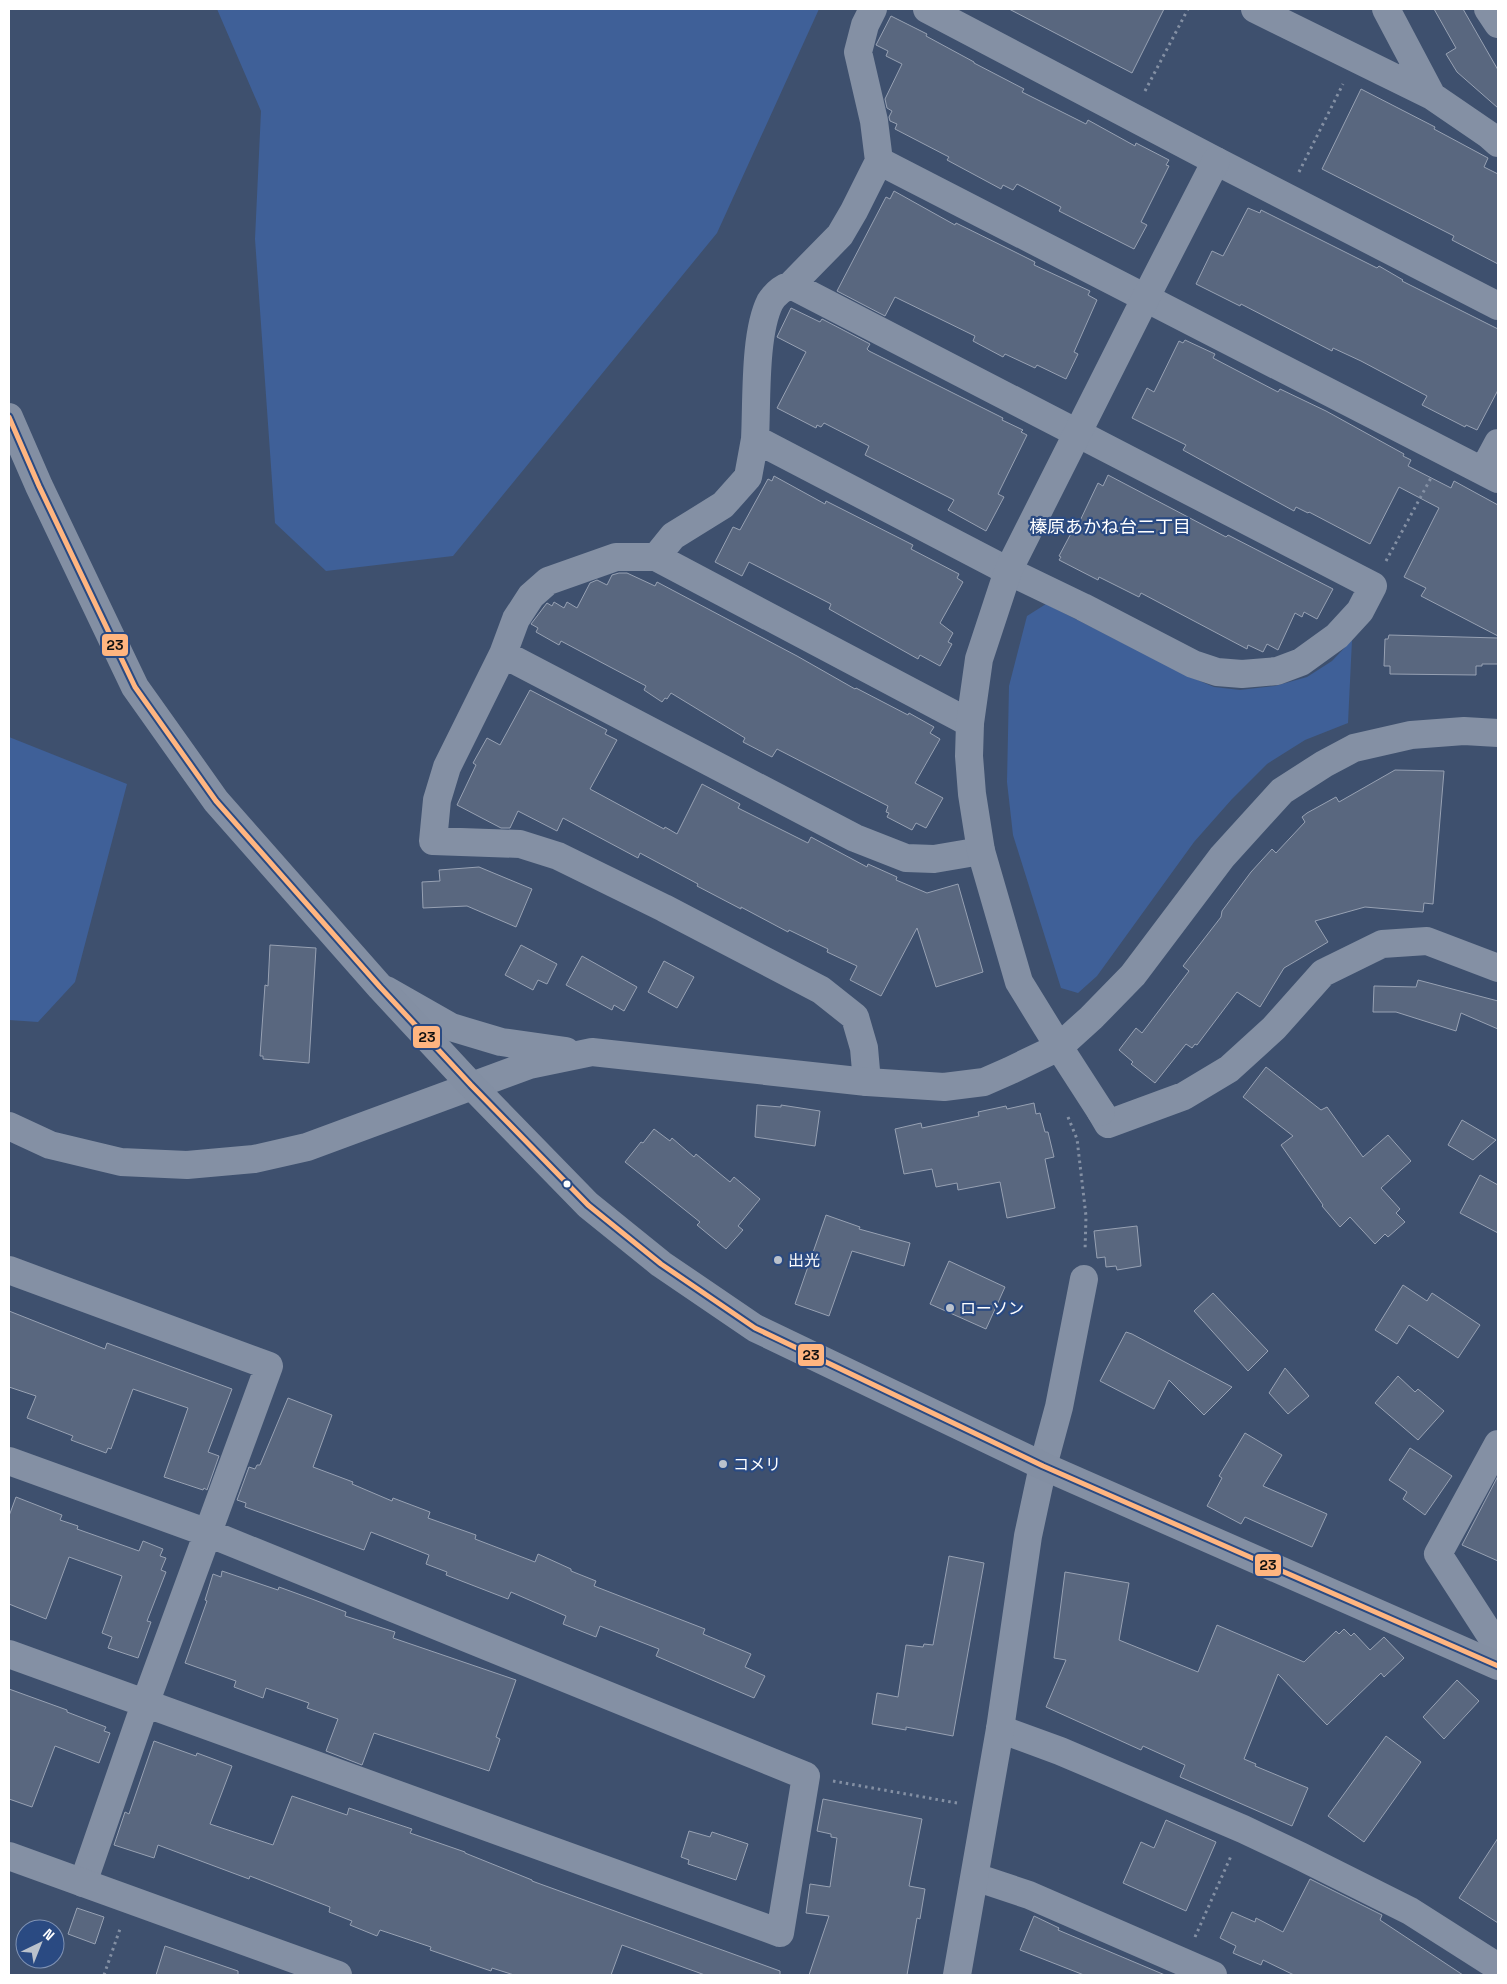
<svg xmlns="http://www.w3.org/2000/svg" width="1507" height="1984" font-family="'Space Grotesk','Noto Sans JP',sans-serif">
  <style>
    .green { fill: #3f6098 }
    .building { fill: #59677f; stroke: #97a1b3 }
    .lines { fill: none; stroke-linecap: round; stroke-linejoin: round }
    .path { stroke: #8490a4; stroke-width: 3; stroke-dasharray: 2.5 4; stroke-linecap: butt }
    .minor { stroke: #8490a4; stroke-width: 28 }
    .tertiary { stroke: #8490a4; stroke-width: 28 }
    .trunk { stroke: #838fa3; stroke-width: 28 }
    .bus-1-casing { stroke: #2a4a82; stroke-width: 9 }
    .bus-1 { stroke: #ffb580; stroke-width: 5 }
    .bus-dot { fill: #fff; stroke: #2a4a82; stroke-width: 2 }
    .poi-dot { fill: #bbc2cc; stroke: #2a4a82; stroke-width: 2 }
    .labels { text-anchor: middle; stroke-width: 4.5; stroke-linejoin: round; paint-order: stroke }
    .poi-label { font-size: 16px; fill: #fff; stroke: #2a4a82; text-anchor: start }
    .neighbourhood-label { font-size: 18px; fill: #fff; stroke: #2a4a82 }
    .line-badge { stroke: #2a4a82; stroke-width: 2 }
    .pale-badge-label { font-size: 14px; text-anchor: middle; font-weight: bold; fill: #111 }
  </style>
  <rect width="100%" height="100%" fill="#3e506e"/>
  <path class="green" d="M217,9H819L717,233L453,556L326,571L275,523L255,239L261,111Z
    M1046,604L1188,676L1214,687L1240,690L1275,686L1307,677L1332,661L1352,640L1348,723L1305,740L1267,764L1232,799L1194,842L1097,976L1078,993L1061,988L1013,835L1007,782L1009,686L1027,616Z
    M9,737L127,784L75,982L38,1022L9,1020Z"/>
  <path class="building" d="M1009,9H1164L1132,73Z
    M1434,9H1463L1498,70V108L1457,72L1446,54L1456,48Z
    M891,16L927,34L926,36L974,62V63L1024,89L1022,92L1086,124L1088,120L1135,146L1136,143L1169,160L1166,165L1169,166L1141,222L1147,225L1134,249L1059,211L1061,207L1017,184L1013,190L1003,185L1001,189L947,160L949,157L895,129L897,124L890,121L889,117L892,111L887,108L885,99L902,64L886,56L888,51L876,45Z
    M1361,89L1435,127L1434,129L1488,158L1484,167L1498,174V264L1452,240L1454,236L1322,169Z
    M894,191L955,225L956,223L1013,251L1035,262L1034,265L1090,291L1088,295L1097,300L1074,352L1078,354L1066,379L1037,365L1035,368L1005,354L1003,357L973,341L975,336L895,297L885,316L837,291L886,197L890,199Z
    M1248,208L1260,213L1261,210L1377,268L1379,266L1403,280L1402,281L1498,329V390L1477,430L1466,425L1465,427L1422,405L1427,396L1361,361L1333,348L1332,351L1241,304L1240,306L1196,284L1212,251L1223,256Z
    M791,308L820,322L822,319L870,344L867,349L869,351L1003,418L1002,420L1023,430L1021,432L1027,435L998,494L1004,497L986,531L948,510L954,500L865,455L869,446L824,423L821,427L817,425L816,428L777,408L806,352L777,337Z
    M1185,340L1215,354L1213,358L1278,392L1280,389L1326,411L1404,454L1403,456L1411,460L1408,466L1451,488L1454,481L1498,505V636L1421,596L1426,588L1404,577L1439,508L1399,487L1370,544L1309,512L1308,513L1296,507L1294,511L1272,499L1183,450L1186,445L1132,418L1147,388L1154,392L1179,341L1183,343Z
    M1108,475L1226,537L1228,535L1333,589L1317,619L1304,612L1302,617L1295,613L1278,650L1267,644L1263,652L1248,645L1247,649L1141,593L1139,597L1099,577L1098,580L1059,560L1061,557L1059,556L1076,524L1078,525L1098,483L1103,486Z
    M774,476L825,504L826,501L913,545L911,549L959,574L957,578L963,582L940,623L953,633L948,642L952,644L940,666L920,655L918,659L829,609L831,604L749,562L742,576L715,562L733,527L740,530L768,479L772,481Z
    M619,573H627L655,586L657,582L797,656L855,689L856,688L908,715L909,713L934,727L930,733L940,739L915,783L943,798L926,828L916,823L912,830L887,817L889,813L886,812L888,806L777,749L772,757L743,742L745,738L671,693L667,699L665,698L662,702L644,690L646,686L561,641L559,645L536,632L538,628L531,624L547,603L552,606L554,602L564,608L567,602L577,608L590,583L597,580L607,585L612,575Z
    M1389,635L1498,638V664H1482V666H1476V675L1390,674V666H1384L1385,639H1388Z
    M530,690L607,730L605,734L617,740L590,789L664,829L665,827L677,834L702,784L740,804L738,808L808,843L811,837L867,867L868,864L897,877L896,880L927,893L958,884L983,972L936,987L917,928L881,996L850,980L857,966L827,952L828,949L789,930L788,932L741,907V909L697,886L698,884L640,853L638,858L563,818L557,831L518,811L510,828H501L457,805L476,765L473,763L487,738L500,745Z
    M1395,770L1444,771L1433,904L1424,903L1423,912L1365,907L1315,921L1328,942L1284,968L1260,1007L1237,992L1197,1045L1195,1044L1192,1048L1186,1044L1155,1083L1131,1064L1133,1062L1119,1050L1136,1028L1142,1033L1189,971L1183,966L1221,917L1222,911L1251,872L1272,849L1276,853L1305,822L1302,817L1307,813L1336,797L1339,802Z
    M479,867L532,889L516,927L467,906L423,908L422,882L440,881L439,870Z
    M270,945L316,948L309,1063L263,1059V1056H260L265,985L268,986Z
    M521,945L557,964L547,984L538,980L533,990L505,975Z
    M582,956L637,987L624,1011L614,1005L612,1010L566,985Z
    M664,961L694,977L677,1008L648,992Z
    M1418,980L1498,1001V1029L1461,1013L1456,1031L1396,1012H1373L1374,986L1416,987Z
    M1266,1067L1321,1110L1327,1107L1363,1157L1388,1135L1411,1161L1381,1188L1400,1209L1396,1213L1405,1222L1388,1237L1385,1234L1375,1244L1350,1217L1340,1227L1322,1206L1323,1205L1281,1145L1293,1136L1243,1097Z
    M1034,1103L1036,1114L1040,1113L1045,1132H1048L1054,1157L1045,1159L1055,1208L1007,1218L1000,1182L958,1190L957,1183L936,1187L932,1169L904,1174L895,1129L921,1123L922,1128L979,1116L978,1112L1006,1106L1007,1109Z
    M757,1105L781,1107V1105L820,1111L815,1146L755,1137Z
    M1462,1120L1496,1140L1473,1160L1448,1145Z
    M654,1129L670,1141L672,1138L694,1157L696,1154L730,1182L734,1177L760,1199L738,1226L743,1230L726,1249L697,1225L700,1222L625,1162L641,1142L643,1143Z
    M1480,1175L1498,1185V1233L1460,1213Z
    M826,1215L860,1227L859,1229L910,1243L904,1266L852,1251L829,1316L795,1304Z
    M1137,1226L1141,1266L1117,1270L1116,1266L1106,1267L1105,1257L1097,1258L1094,1231Z
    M949,1261L1005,1287L986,1329L930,1304Z
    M1403,1285L1427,1301L1432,1293L1480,1325L1458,1358L1409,1325L1397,1344L1375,1330Z
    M1213,1293L1268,1351L1248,1371L1194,1311Z
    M9,1311L105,1349L107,1343L232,1389L208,1452L219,1456L207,1490L204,1488L203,1490L164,1477L188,1408L133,1389L111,1449L108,1448L106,1453L71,1440L73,1436L27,1418L36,1396L9,1387Z
    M1126,1332L1132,1334L1232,1387L1204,1415L1169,1380L1154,1409L1100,1381Z
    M1285,1368L1309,1396L1288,1414L1269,1393Z
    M1398,1376L1415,1392L1418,1389L1444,1411L1418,1440L1375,1403Z
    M288,1398L332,1415L313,1467L353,1482L352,1484L392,1501L393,1498L430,1512L428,1518L476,1535L475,1539L535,1562L538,1554L571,1569V1571L596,1581L594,1586L705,1629L703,1634L751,1654L745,1667L765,1676L754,1698L656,1656L659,1649L600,1626L596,1637L563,1624L566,1616L511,1592L508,1599L446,1575L447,1572L426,1564L429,1555L371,1532L364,1550L245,1507L246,1503L237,1500L249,1467L255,1469L257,1465H260Z
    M1245,1433L1282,1455L1263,1486L1327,1514L1312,1547L1245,1517L1241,1524L1207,1506L1222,1478L1219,1476Z
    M1410,1448L1452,1476L1425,1515L1403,1499L1407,1492L1389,1480Z
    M1498,1476V1561L1462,1545Z
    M16,1497L62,1515L60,1520L78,1526L77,1529L139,1551L143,1541L163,1549L160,1556L166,1558L161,1570L166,1572L147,1621L151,1622L138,1658L108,1648L112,1637L102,1633L122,1576L69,1557L46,1619L9,1604V1516Z
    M949,1556L984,1563L953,1736L906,1727V1730L872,1724L877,1693L898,1697L906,1645L923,1647L924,1644L933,1645Z
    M222,1571L278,1590L279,1587L312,1599L346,1612L345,1616L395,1632L393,1638L516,1680L496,1737L500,1739L489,1771L374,1733L362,1765L326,1751L338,1719L307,1708L309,1703L266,1688L263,1698L234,1687L236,1681L185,1663L207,1601L205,1600L213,1574L221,1577Z
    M1065,1572L1129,1583L1119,1640L1198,1672L1217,1625L1304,1662L1336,1631L1339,1634L1344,1629L1351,1636L1354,1633L1370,1650L1384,1637L1404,1658L1384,1677L1381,1673L1327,1725L1278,1674L1244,1759L1256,1764L1255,1766L1308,1788L1292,1826L1180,1777L1185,1765L1143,1746L1141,1750L1046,1707L1066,1660L1054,1658Z
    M1457,1680L1479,1701L1444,1739L1423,1717Z
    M9,1689L67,1710V1712L106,1727L104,1731L110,1733L99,1763L55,1746L32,1807L9,1799Z
    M1386,1736L1421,1762L1364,1842L1328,1816Z
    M154,1741L196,1756L197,1753L232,1766L210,1824L273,1845L292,1796L347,1815L349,1808L412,1829L410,1833L465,1852V1853L532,1880V1881L780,1971V1975H705L622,1945L611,1975H514L492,1968L491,1971L430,1950L431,1947L380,1930L377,1936L350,1925L352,1921L329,1912L330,1907L250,1876L249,1879L158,1845L154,1858L114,1845L125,1812L129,1814Z
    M823,1799L922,1819L909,1886L925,1889L920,1919L917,1918L907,1975H809L829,1916L806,1913L810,1884L830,1887L837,1838L831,1837V1834L817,1831Z
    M1166,1820L1216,1842L1186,1911L1123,1883L1141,1842L1154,1848Z
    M689,1831L710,1837L712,1832L748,1844L736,1880L688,1864L689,1860L681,1857Z
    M1498,1838V1923L1459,1898Z
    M1310,1879L1382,1915L1380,1920L1463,1975H1294L1263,1960L1261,1965L1233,1953L1236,1946L1220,1938L1232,1912L1255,1922L1256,1918L1283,1932Z
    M77,1908L104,1917L95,1944L68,1934Z
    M1034,1916L1059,1928L1058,1930L1165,1975H1084L1020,1950Z
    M165,1946L238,1971V1975H156Z"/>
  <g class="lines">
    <path class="path" d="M1145,91L1188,9
      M1299,172L1343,84
      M1386,561L1432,476
      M1068,1117L1077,1139L1086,1216L1085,1251
      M833,1781L957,1803
      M1195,1937L1231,1856
      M104,1975L121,1926"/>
    <path class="minor" d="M873,9L865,25L858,52L874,121L879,161L854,211L840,235L791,285L1373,586L1360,611L1337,636L1301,662L1277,671L1242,674L1217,672L1193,664L1083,607L1008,571L755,439L748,477L723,505L673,536L656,557L970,723
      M927,9L1216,161L1498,306
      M1255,9L1432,96L1489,135L1498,143
      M1386,9L1432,96
      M1488,9L1498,24
      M879,161L1498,479
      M755,439C757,402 754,334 770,302C775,294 782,288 791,285
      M1483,471L1498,443
      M656,557H616L548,581L531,596L516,619L503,654L447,767L437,800L433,841L520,844L558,856L664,908L821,990L855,1017L864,1048L867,1082
      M503,654L855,838L906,858L934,859L981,851
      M1101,1112L1108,1124L1184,1096L1229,1069L1274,1028L1323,973L1382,944L1427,941L1498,968
      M9,1270L269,1366L145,1704L83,1883
      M1498,1444L1438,1554L1498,1647
      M9,1461L208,1533L806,1776L780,1933L9,1654
      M1000,1729L1060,1751L1243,1829L1300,1856L1410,1911L1498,1967
      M975,1877L1029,1895L1213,1975"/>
    <path class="tertiary" d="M386,990L451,1027L501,1042L566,1051
      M1101,1112L1059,1047L1019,982L981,851L972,794L969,756L970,723L979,659L1008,571L1146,297L1216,161
      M9,1126L50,1145L121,1162L187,1165L254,1159L307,1147L529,1065L592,1052L867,1082L944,1087L984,1082L1009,1071L1059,1047L1091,1018L1133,975L1222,857L1282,791L1324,764L1354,748L1411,735L1464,731L1498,733
      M9,1856L338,1975
      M957,1975L1000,1729L1028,1536L1043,1466L1059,1407L1084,1279"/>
    <path class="trunk" d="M9,417L39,486L135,687L216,801L380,987L471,1085L588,1205L661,1264L755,1328L1043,1466L1498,1666"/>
    <defs>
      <path id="bus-1" d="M9,417L39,486L135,687L216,801L380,987L471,1085L588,1205L661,1264L755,1328L1043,1466L1498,1666"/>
    </defs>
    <use href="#bus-1" class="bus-1-casing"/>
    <use href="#bus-1" class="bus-1"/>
  </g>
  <circle class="bus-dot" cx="567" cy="1184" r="4.5"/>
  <g class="poi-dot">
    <circle cx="778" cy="1260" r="5"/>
    <circle cx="950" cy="1308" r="5"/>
    <circle cx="723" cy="1464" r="5"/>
  </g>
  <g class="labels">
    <g class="poi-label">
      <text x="788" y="1266">出光</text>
      <text x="960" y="1314">ローソン</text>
      <text x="733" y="1470">コメリ</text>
    </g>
    <g class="neighbourhood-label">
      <text x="1110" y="533">榛原あかね台二丁目</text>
    </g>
  </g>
  <g class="line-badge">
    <rect x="101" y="633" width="28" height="24" rx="5" fill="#ffb580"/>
    <rect x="412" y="1025" width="29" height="24" rx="5" fill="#ffb580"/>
    <rect x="797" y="1343" width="28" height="24" rx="5" fill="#ffb580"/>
    <rect x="1254" y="1553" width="28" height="24" rx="5" fill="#ffb580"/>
  </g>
  <g class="pale-badge-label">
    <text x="115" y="650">23</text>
    <text x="427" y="1042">23</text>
    <text x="811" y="1360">23</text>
    <text x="1268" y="1570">23</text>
  </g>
  <rect width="1507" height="1984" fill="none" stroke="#ffffff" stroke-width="20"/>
  <g transform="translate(40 1944) rotate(43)"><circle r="24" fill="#2a4a82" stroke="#7f92b4"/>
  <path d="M0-4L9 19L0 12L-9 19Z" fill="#bbc2cc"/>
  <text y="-8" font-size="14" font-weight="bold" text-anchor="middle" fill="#ffffff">N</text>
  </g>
</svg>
